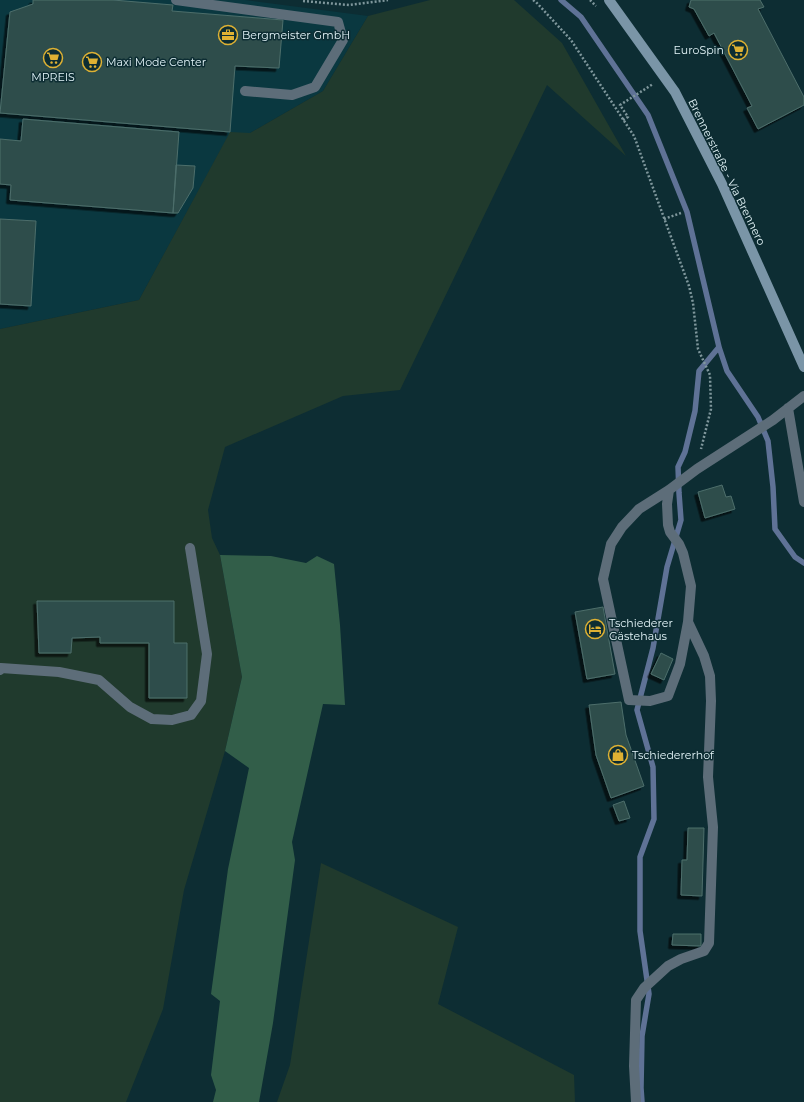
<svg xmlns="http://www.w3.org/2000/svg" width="804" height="1102" font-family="Montserrat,sans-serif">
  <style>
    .built { fill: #0a3840 }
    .green { fill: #203a2d }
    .forest { fill: #325e49 }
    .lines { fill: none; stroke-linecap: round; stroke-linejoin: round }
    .stream { stroke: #5f7296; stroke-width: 5.5 }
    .building { fill: #2e4e4b; stroke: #4d6e6b; filter: url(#shadow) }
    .path { stroke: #7f979c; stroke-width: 2.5; stroke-dasharray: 2 2; stroke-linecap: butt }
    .lane { stroke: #5d6d79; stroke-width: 10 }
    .secondary { stroke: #7a95a7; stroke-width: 10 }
    .labels { text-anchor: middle; stroke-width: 3; stroke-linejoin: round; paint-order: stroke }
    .poi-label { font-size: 11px; fill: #e4f5f9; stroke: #0d2d33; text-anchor: start }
    .street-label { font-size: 11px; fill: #e4f5f9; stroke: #0d2d33 }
  </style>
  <defs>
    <filter id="shadow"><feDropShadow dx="-3.5" dy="3.5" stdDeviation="0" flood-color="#0009"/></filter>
  </defs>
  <rect width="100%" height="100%" fill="#0d2d33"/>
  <path class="built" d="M0,0H245L368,16L323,91L250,133H230L139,300L0,329Z"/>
  <path class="green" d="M430,0H514L562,43L626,156L547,85L400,390L343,396L225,447L208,510L212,538L220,555L242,677L225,751L184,890L163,1009L126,1102H0V329L139,300L230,132L250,133L323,91L368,16Z
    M321,863L458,927L438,1004L574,1075L575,1102H277L290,1065Z"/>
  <path class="forest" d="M220,555L271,556L306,563L317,556L334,564L340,625L345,705L323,704L292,842L295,860L273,1023L259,1102H213L216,1090L211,1075L220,1001L211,994L228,869L249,768L225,751L242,677Z"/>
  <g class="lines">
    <path class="stream" d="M561,0L581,17L648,115L687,212L719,347L727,371L758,417L768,441L773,487L775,529L795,557L804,563
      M642,1102L641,1088L642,1036L649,994L640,931V857L654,819L653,767L637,710L653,648L667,567L681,520L679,493L678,467L685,452L695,411L699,371L719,347"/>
  </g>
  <path class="building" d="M33,0H113L173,5L172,11L283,20L279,68L235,66L230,132L0,113L10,12L33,4Z
    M691,0H760L764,7L758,9L804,97V105L758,129L747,108L752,106L714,33L709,36L694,9L689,7Z
    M23,119L179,132L173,213L10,200L11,185L0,184V139L21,141Z
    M176,165L195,166L193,188L178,213H173Z
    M0,219L36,221L31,306L0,304Z
    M722,485L726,497L731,496L735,509L705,518L698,492Z
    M37,601H174V643H187V698H149V643H100V637L72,638L71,653H39Z
    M603,607L615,674L587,679L575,612Z
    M661,653L673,659L664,680L651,674Z
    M621,702L626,735L644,786L611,798L596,755L589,705Z
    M624,801L630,818L619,821L613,805Z
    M688,828H704L702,896L681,895L682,860H687Z
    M673,934H701V946L672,945Z"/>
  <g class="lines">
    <path class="path" d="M533,0L536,2L571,40L634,136L689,286L693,303L698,349L710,375L711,409L701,449
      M590,0L596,6
      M303,1L349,5L388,0
      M623,120L628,117L620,105L653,84
      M664,219L681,213"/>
    <path class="lane" d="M176,0L338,22L343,40L315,87L292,95L245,91
      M788,408L804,502
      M688,622L680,664L668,696L650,701L629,700L603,579L611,544L622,527L639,509L669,490L697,469L773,420L804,396
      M0,670L1,668L59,672L99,680L130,707L152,719L172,720L191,715L201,701L207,654L190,548
      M636,1102L634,1066L636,1000L644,988L668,966L681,959L704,951L709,943L713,827L708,777L711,701L710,676L704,656L688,622L691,586L683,553L679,544L670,532L668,525L667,504L669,490"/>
    <path class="secondary" d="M609,0L675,92L722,184L804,367"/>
  </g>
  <defs>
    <symbol id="office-ring" viewBox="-11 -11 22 22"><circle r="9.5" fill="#0d2d33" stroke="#deb133" stroke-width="1.5"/><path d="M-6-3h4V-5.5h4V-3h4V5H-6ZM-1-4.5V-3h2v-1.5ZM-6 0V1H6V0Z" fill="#deb133"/></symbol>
    <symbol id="supermarket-ring" viewBox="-11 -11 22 22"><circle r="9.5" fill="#0d2d33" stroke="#deb133" stroke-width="1.5"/><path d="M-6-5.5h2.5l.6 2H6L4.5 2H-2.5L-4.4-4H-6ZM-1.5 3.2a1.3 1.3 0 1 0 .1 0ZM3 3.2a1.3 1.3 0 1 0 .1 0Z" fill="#deb133"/></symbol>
    <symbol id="hotel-ring" viewBox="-11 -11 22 22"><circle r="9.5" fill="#0d2d33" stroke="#deb133" stroke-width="1.5"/><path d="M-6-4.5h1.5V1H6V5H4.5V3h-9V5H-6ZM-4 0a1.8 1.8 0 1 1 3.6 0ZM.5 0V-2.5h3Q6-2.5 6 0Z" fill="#deb133"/></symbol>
    <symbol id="shop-ring" viewBox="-11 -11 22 22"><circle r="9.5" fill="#0d2d33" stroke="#deb133" stroke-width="1.5"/><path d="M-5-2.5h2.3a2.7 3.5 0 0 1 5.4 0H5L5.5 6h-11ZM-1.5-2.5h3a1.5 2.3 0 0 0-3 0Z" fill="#deb133"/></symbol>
  </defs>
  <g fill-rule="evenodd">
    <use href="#office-ring" x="217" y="24" width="22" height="22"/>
    <use href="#supermarket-ring" x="727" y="39" width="22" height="22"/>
    <use href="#supermarket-ring" x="42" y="47" width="22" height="22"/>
    <use href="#supermarket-ring" x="81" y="51" width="22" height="22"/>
    <use href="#hotel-ring" x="584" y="618" width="22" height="22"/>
    <use href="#shop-ring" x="607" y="744" width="22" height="22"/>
  </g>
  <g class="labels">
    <g class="poi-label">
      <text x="242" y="39">Bergmeister GmbH</text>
      <text x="724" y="54" text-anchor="end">EuroSpin</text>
      <text x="106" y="66">Maxi Mode Center</text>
      <text x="53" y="81" text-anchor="middle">MPREIS</text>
      <text x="609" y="627">Tschiederer<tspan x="609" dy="13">Gästehaus</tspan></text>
      <text x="632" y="759">Tschiedererhof</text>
    </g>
    <g class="street-label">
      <text transform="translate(727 172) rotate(64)" y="4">Brennerstraße - Via Brennero</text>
    </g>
  </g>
</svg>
